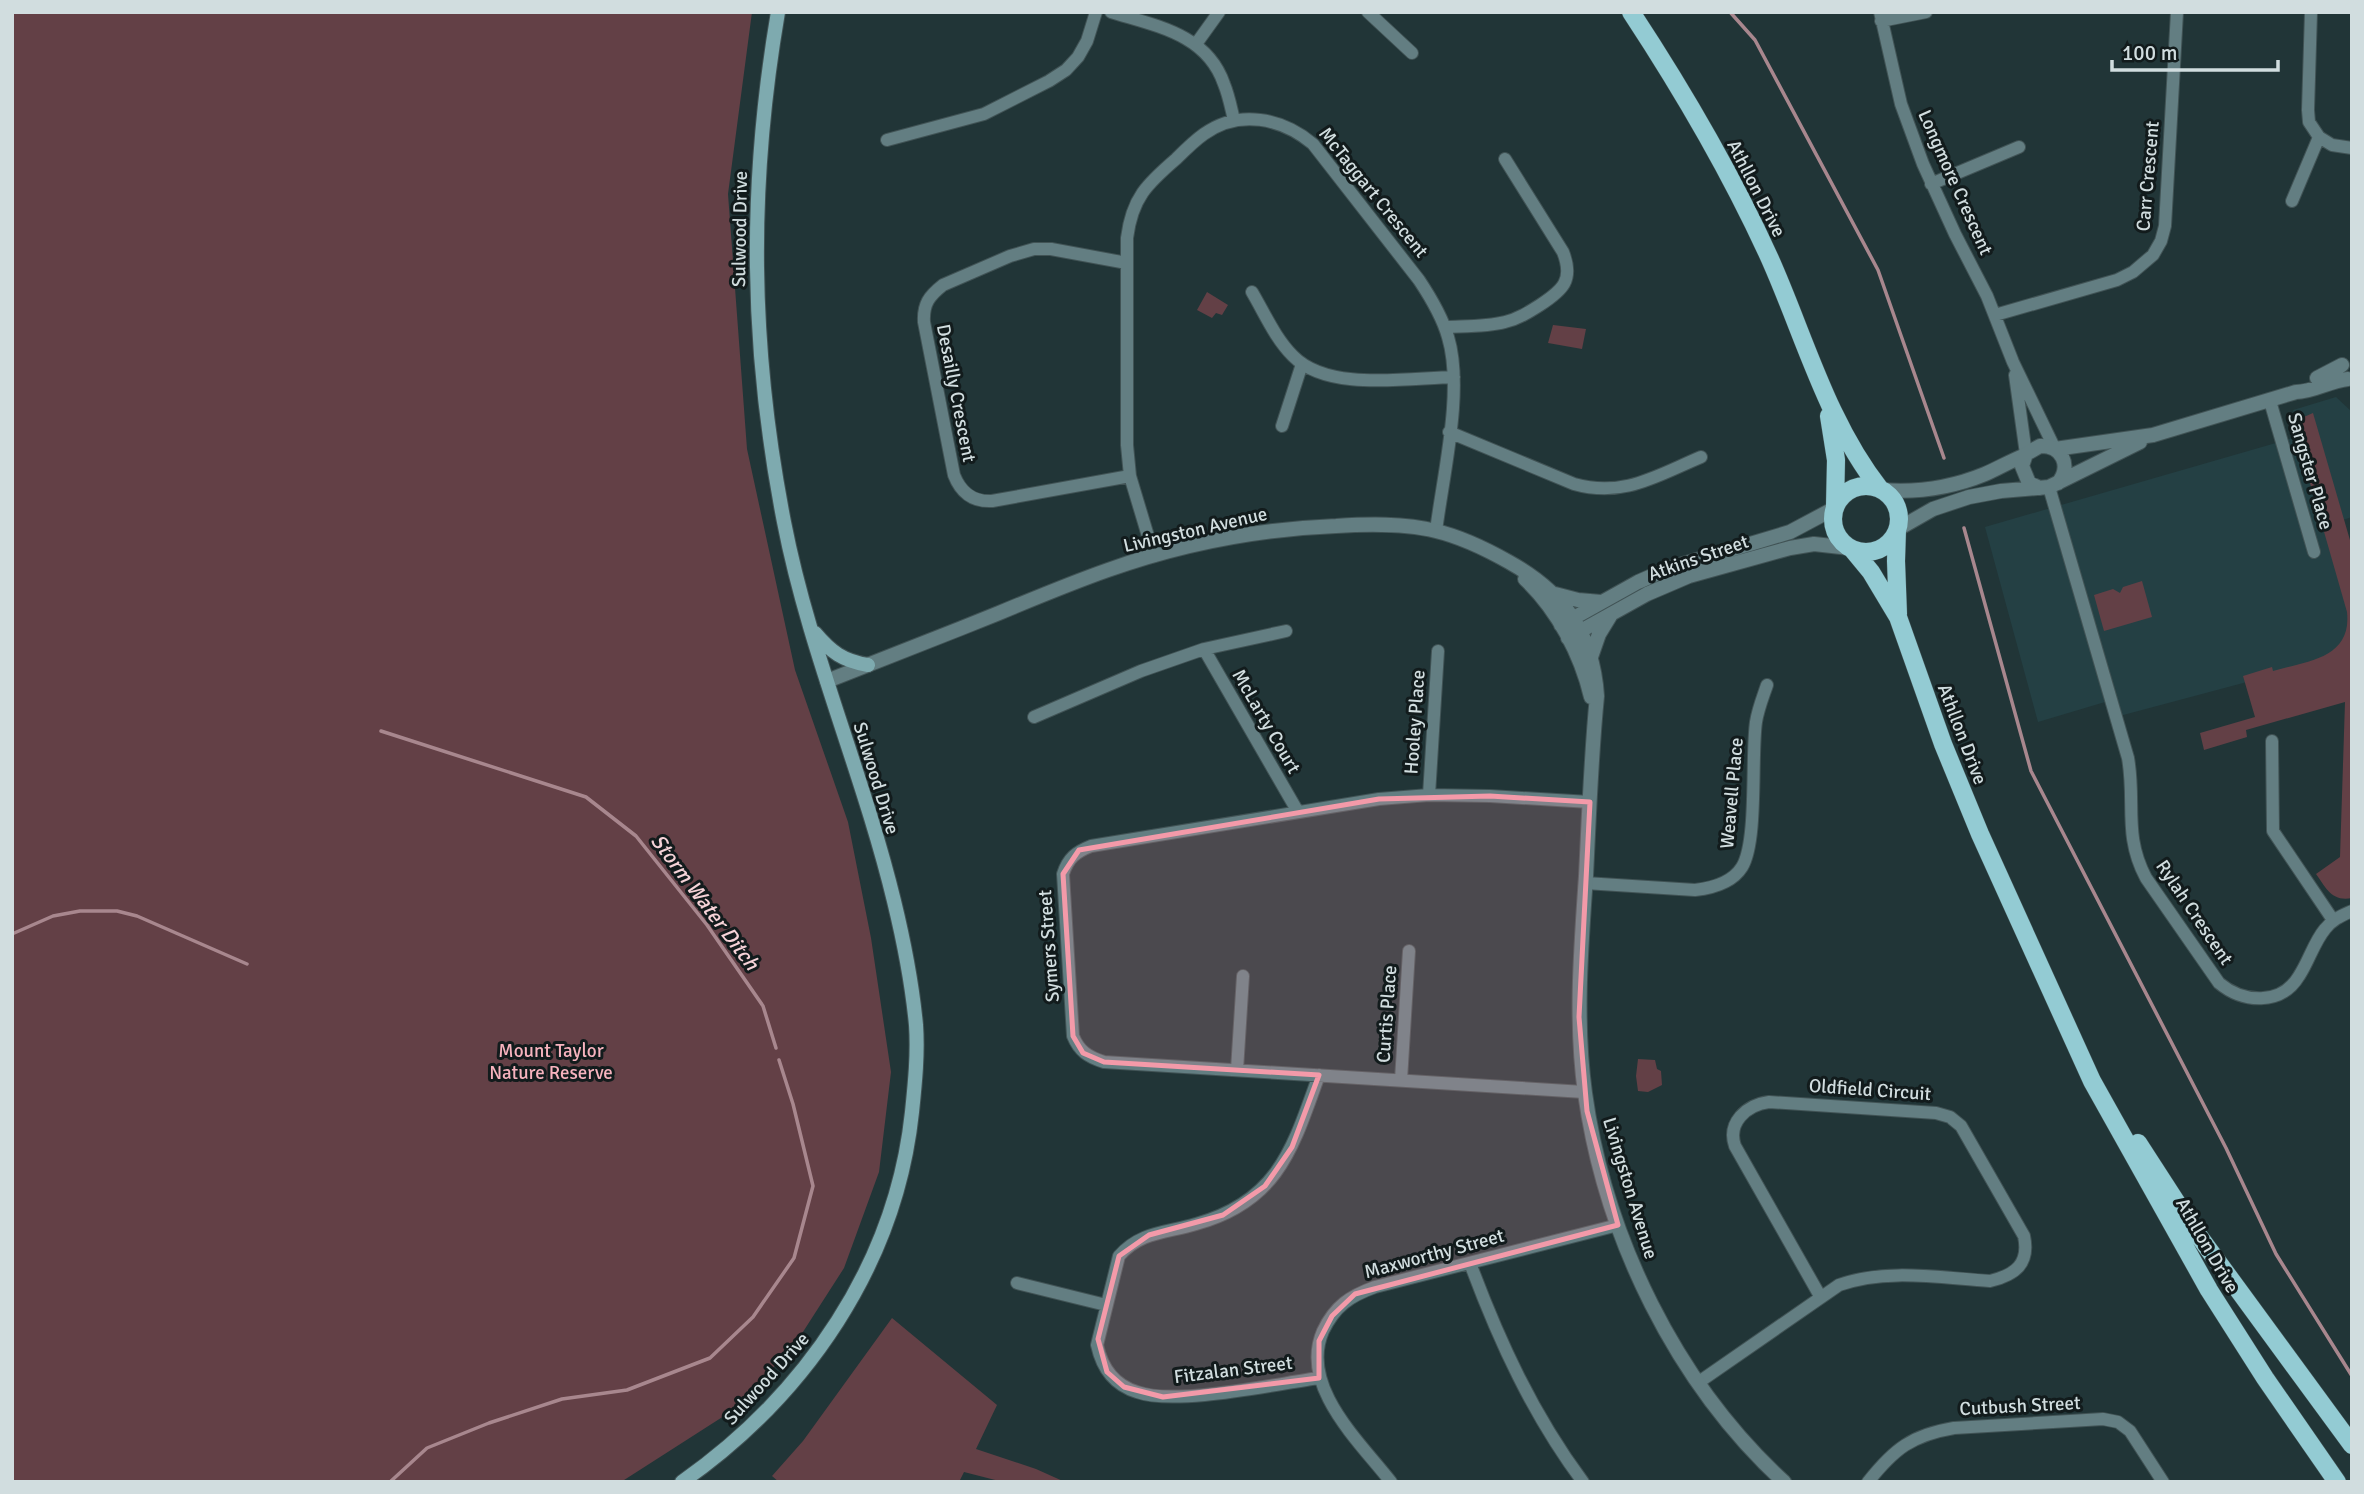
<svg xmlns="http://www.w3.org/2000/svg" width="2364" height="1494" font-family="Signika,sans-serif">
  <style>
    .built { fill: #244044 }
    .green { fill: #634046 }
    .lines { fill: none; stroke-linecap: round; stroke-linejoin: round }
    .stream { stroke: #a8878e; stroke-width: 3.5 }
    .minor-casing { stroke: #415355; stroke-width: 14 }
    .tertiary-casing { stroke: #415355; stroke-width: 16 }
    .secondary-casing { stroke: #415355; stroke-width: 16 }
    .primary-casing { stroke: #415355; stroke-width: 19 }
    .minor { stroke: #637e82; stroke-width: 12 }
    .tertiary { stroke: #637e82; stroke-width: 14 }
    .secondary { stroke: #7eaaaf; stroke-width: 14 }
    .primary { stroke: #93cbd3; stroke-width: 18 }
    .marked { fill: #f39aa9; fill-opacity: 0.2; stroke: #f39aa9; stroke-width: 5; stroke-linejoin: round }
    .labels { text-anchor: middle; stroke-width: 6; stroke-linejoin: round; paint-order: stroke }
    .street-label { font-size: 19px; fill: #d1dddf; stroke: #121b1c }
    .park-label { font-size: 19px; fill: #f7b3be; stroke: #121b1c }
    .water-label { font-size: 21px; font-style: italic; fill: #f6d3d8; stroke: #121b1c }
  </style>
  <rect width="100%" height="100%" fill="#213537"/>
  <path class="built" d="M2336,397L2352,412V517L2324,526L2352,626V654L2112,718L2105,702L2038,722L1985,527L2300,436L2293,410Z"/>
  <path class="green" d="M12,12H752L728,194L747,449L795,670L848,822L871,938L891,1072L879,1172L844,1268L792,1349L724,1416L621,1482H12Z
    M1207,292L1228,305L1222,315L1216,313L1212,318L1197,310Z
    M1553,325L1586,329L1582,349L1548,343Z
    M2313,413L2352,547V898C2332,902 2326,888 2316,874L2340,857L2345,702L2246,730L2247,737L2204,750L2200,733L2255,717L2243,676L2272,667L2273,671C2308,661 2352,658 2347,612L2294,427L2297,420Z
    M2142,581L2152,617L2104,631L2094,595L2113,589L2120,593L2123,587Z
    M1638,1059L1655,1060L1657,1069L1661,1071L1662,1085L1648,1092L1638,1091L1636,1076Z
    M892,1318L997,1405L976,1449L1036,1469L1065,1482H1003L964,1472L959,1482H779L772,1476L803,1441Z"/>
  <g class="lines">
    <path class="stream" d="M1730,12L1755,40L1878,270L1944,458
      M1964,528L2031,771L2226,1148L2276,1254L2352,1376
      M381,731L586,797L636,836L707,925L763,1006L776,1048
      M12,934L53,916L80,911H117L137,916L247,964
      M390,1482L427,1448L489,1423L562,1399L627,1390L710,1358L753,1317L794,1258L813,1186L793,1104L779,1060"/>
    <defs>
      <path id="minor" d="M1111,12C1156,26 1207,34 1224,84C1229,96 1231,108 1234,120
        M1368,12L1412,53
        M1880,12L1901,104L1923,164L1955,234L1987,296L2013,362L2055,449
        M1881,21L1926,12
        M1196,44L1219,12
        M2319,137L2332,145L2352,148
        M887,140L984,114L1049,81L1066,70L1078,57L1087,41L1096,12
        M1931,184L2019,147
        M2292,201L2319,137L2309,122L2308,110L2311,12
        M1127,263L1051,249H1034L1010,256L943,285C929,296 923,304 924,322L954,475C961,493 973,502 992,501L1130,476
        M1252,292C1265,314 1275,338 1293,356C1328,392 1407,378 1454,377
        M1995,315L2117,280L2133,272L2153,255L2161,241L2165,226L2177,12
        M1445,327C1465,326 1486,327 1505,322C1518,319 1529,312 1540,305C1563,290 1574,280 1563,252L1505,159
        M2015,375L2026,454
        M2270,401L2314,552
        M1282,426L1302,364
        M1449,432L1574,484C1623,498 1656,476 1701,457
        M2049,487L2128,758C2136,803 2123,835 2146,878L2219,983C2243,1003 2281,1006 2299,976C2309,961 2314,942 2325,929C2333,919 2341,916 2352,911
        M1154,556L1130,476L1127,445V238C1132,198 1147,184 1176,159C1185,150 1194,141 1204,134C1239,109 1282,118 1313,144L1419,280C1431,298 1442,316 1448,337C1464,390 1443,475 1436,531
        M1286,631L1204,649L1298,812
        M1034,717L1141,671L1204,649
        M2272,741L2273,831L2333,920
        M1429,795L1438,651
        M1585,883L1695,890C1713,888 1732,883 1742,867C1758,841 1751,756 1756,722C1758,709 1763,697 1767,685
        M1237,1070L1243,976
        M1319,1075C1293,1147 1279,1201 1196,1224C1167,1233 1141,1231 1119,1256L1097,1345C1102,1368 1114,1385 1137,1392C1176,1406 1275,1384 1319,1378
        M1401,1080L1409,951
        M1584,1092L1104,1062C1088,1057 1079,1051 1073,1036L1063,874C1068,858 1076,852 1091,846L1379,799L1429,795L1490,796L1590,802
        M1470,1263C1499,1341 1533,1415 1583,1482
        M1017,1283L1106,1305
        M1699,1382L1839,1285C1887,1268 1940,1278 1990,1281C2015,1275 2030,1264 2024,1236L1961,1126L1950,1117L1936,1113L1769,1102C1746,1105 1727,1123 1735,1146L1820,1296
        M1391,1482C1359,1441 1299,1386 1323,1331C1335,1306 1350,1296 1375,1287L1618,1225
        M1868,1482C1894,1449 1912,1435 1954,1428L2103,1419L2118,1422L2130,1431L2163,1482"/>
      <path id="tertiary" d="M2317,378L2342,365
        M2055,449L2153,435L2296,392C2313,392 2329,381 2348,379
        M2040,488L2029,483L2022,466L2026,454L2040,446C2062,445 2072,466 2058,483
        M1882,490C1919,493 1951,488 1985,474C1999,468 2012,460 2026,455
        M1898,529L1933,509L1969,497L2001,491L2049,487L2140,442
        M1525,579C1557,609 1581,654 1591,697
        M1555,594L1578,600L1601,602
        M1561,625L1638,582L1670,568L1790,532L1835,508
        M1568,638L1647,594L1689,576L1790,548L1814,544L1850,548
        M1591,657L1599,634L1610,616
        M827,681C885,658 942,636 999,613C1035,598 1071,583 1108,570C1181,544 1259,529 1336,526C1368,524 1404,523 1436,531C1461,537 1486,549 1509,562C1563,592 1593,633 1597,696C1591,756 1589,816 1586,876C1581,948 1575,1021 1585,1093C1605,1237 1676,1383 1784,1482"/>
      <path id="secondary" d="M815,633C831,652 843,661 868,665
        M682,1482C806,1395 896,1264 912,1112C915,1083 918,1054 916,1025C912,983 904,942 894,901C863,773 809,651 784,522C750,348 748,187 778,12"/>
      <path id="primary" d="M1631,12C1683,91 1731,173 1770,259C1804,335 1827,422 1880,489
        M1829,416L1836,460L1835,506
        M1833 519a33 33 0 1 1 66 0a33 33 0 1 1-66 0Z
        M1897,530L1896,561L1898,614
        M1852,549L1871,572L1898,617L1943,744L1980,834L2092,1081L2209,1290L2265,1378L2337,1482
        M2138,1143L2193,1228L2352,1445"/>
    </defs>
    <use href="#minor" class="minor-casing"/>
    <use href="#tertiary" class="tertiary-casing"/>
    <use href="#secondary" class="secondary-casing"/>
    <use href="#primary" class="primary-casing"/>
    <use href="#minor" class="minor"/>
    <use href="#tertiary" class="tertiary"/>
    <use href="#secondary" class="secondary"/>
    <use href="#primary" class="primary"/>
  </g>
  <path class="marked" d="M1490,796L1590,802L1579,1017L1587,1111L1618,1225L1355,1294L1332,1316L1319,1341V1378L1163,1397L1124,1387L1107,1372L1098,1339L1119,1256L1149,1235L1223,1215L1265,1186L1292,1147L1319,1075L1104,1062L1083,1053L1073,1036L1063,874L1079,850L1379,799Z"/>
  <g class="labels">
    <g class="street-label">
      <text transform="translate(2147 176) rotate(-85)" y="7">Carr Crescent</text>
      <text transform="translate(1956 182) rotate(66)" y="7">Longmore Crescent</text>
      <text transform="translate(1757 188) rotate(63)" y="7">Athllon Drive</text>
      <text transform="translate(1374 192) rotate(51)" y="7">McTaggart Crescent</text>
      <text transform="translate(739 229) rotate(-89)" y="7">Sulwood Drive</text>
      <text transform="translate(957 393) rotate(79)" y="7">Desailly Crescent</text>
      <text transform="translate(2311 471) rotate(74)" y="7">Sangster Place</text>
      <text transform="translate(1195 529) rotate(-13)" y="7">Livingston Avenue</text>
      <text transform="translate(1698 557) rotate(-19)" y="7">Atkins Street</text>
      <text transform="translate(1267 721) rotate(60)" y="7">McLarty Court</text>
      <text transform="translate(1414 722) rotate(-86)" y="7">Hooley Place</text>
      <text transform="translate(1963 734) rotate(69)" y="7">Athllon Drive</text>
      <text transform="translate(877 778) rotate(73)" y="7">Sulwood Drive</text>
      <text transform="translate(1731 793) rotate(-85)" y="7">Weavell Place</text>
      <text transform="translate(2195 912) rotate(56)" y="7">Rylah Crescent</text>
      <text transform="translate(1048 946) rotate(-94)" y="7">Symers Street</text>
      <text transform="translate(1386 1014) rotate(-86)" y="7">Curtis Place</text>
      <text transform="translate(1870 1089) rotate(4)" y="7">Oldfield Circuit</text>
      <text transform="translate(1631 1188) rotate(73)" y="7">Livingston Avenue</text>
      <text transform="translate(2208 1245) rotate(60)" y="7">Athllon Drive</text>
      <text transform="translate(1434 1253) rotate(-15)" y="7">Maxworthy Street</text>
      <text transform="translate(1233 1369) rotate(-7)" y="7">Fitzalan Street</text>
      <text transform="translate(766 1378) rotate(-48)" y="7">Sulwood Drive</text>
      <text transform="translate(2020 1405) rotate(-3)" y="7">Cutbush Street</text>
    </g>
    <g class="park-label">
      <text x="551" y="1057">Mount Taylor<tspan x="551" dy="22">Nature Reserve</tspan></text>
    </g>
    <g class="water-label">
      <text transform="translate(705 902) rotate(53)" y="7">Storm Water Ditch</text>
    </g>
  </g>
  <rect width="2364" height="1494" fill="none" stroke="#d1dddf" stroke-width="28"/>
  <path d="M2112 60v10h166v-10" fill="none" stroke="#d1dddf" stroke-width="3.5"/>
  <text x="2122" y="60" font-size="21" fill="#d1dddf" stroke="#121b1c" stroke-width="5" paint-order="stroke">100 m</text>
</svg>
